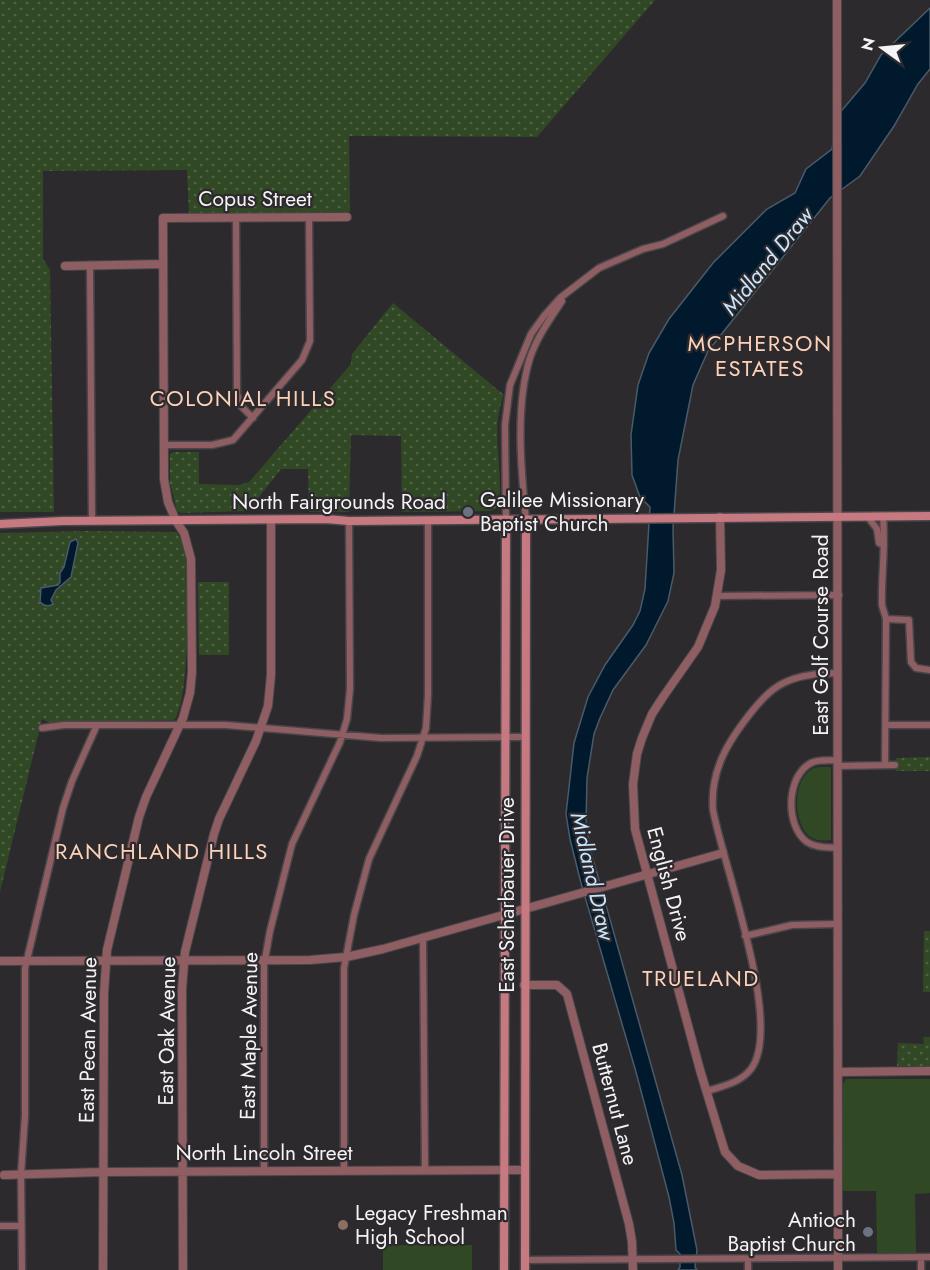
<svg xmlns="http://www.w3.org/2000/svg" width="930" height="1270" font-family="Jost,sans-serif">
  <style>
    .grass { fill: url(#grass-dots) }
    .park { fill: #314825 }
    .water { fill: #00192c; stroke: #4a5a68; stroke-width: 1.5 }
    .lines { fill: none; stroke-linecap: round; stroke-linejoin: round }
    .minor-casing { stroke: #49464a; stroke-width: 9 }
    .tertiary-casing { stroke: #49464a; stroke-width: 10 }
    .secondary-casing { stroke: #49464a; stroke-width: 11 }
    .minor { stroke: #8f5e63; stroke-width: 6 }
    .tertiary { stroke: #8f5e63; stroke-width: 8 }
    .secondary { stroke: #c77982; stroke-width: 8 }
    .worship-dot { fill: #6b7280; stroke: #2d2a2e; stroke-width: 2 }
    .education-dot { fill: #8d6e63; stroke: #2d2a2e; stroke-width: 2 }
    .labels { text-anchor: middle; stroke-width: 4.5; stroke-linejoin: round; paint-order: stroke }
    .street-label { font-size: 21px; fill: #f5f3f5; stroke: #2d2a2e }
    .poi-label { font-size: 21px; fill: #f5f3f5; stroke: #2d2a2e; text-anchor: start }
    .water-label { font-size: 22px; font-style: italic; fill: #c9e6fe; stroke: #2d2a2e }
    .neighbourhood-label { font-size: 22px; letter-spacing: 1.5px; fill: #fed2b9; stroke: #2d2a2e }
  </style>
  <defs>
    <pattern id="grass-dots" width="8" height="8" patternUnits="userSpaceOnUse" patternTransform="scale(1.5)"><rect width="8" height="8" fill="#314825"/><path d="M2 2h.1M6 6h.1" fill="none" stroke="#4f6345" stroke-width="1.8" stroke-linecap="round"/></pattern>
  </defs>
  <rect width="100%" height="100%" fill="#2d2a2e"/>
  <path class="grass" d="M0,0H655L537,137L349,136L350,212L189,214L187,170L43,171V259L50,270L54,512H0Z
    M393,303L504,395C489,430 505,471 498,507L490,511L402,512L401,436L351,435L349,512H309L308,469H281L248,511L181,513L177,511L170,483V454L173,452H199V484L239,485L249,482L351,364L352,354Z
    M87,531L177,532C182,541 185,549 186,559C190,583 189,706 174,720L50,723L42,719L0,892V533Z
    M198,582H229V655H199Z
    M930,757V771H896V758Z
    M924,931H930V992H923Z
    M923,1037H930V1066H897L898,1043L924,1044Z"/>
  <path class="park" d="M831,767V840C824,841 818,841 812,838C792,826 792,780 812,769C818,766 825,767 831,767Z
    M846,1079H930V1193L915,1194L916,1253H877L876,1191H841L843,1084Z
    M383,1245H472V1270H383Z"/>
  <path class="water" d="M930,8V69L918,84L894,126L860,176L830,198L708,351L693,385L678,460L673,528L674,573L668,601L646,645L613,690L600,718L594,734L587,778L586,824L591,852L682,1175L697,1250L695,1267L697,1270H678L680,1267V1254L676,1250L674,1223L669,1197L636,1072L581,883L570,839L566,814L574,743L588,697L605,665L633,625L640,611L645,589L650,507L640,497L632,475L631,435L638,385L649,353L669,319L713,263L767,209L795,193L806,169L832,149L837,116L865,83L881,55Z
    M76,539L78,543L71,577L56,590L51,600L53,604C48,607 44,606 40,602L41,588L58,585L60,582V573L64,567L70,542Z"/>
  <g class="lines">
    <defs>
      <path id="minor" d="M236,218L237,394L241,406L253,418
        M90,265L92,521
        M164,445H212L233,440L302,360L310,341L309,217
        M868,517L877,529L879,543L884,545
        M883,517C886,546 881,575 882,605C883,610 885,614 886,619L885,765
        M506,520L505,425L510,385L531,334L544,316L560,298L599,268L643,249L663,244L723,216
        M526,520C521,470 515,406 530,358C537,337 550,319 562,301
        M718,596L839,595
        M886,619L909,620L911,662L916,668L930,670
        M886,725H930
        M42,728L64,725H226L381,738L525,737
        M838,766L895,765
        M838,848C827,847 816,848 807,842C785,826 786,776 811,763C819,759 829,761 838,760
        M745,936L792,925L838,924
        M423,937L425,1170
        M707,1091C723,1086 740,1083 751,1069C784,1025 723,865 713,810C710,770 728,741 753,710C763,698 773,687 788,681C804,674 821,674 838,673
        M264,1170V965L270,931L292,844L340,742L347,719L350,689L349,521
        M344,1170V968L354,915L369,859L417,756L426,728L428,695V521
        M0,1226H21
        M921,1258V1270
        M525,1260L930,1257
        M22,1270L21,1174L25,1116V968L63,808L72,781L97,725
        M748,1270V1259"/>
      <path id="tertiary" d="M837,0L838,1270
        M65,266L163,264
        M720,517L721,570L715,606L698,647L663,697L652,714L642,738L637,754L633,784L635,829L700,1070L725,1152L738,1166L759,1175L838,1174
        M0,961L310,960L346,957L383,949L723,853
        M524,985H557L567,994L629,1224L632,1242L633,1270
        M838,1072L930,1071
        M4,1175L102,1172L525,1170
        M103,1270L104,993L107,950L139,817L146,797L183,718L190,693L192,672L191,559L184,533L176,521L168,502L164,479L163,218L347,217
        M183,1270L182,989L185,952L214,834L219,819L256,741L268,706L271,675V520"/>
      <path id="secondary" d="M0,524L62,521L326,519L349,521L930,516
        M504,1270L506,520
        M525,1270L526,520"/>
    </defs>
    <use href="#minor" class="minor-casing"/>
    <use href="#tertiary" class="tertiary-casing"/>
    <use href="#secondary" class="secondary-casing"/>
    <use href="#minor" class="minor"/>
    <use href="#tertiary" class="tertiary"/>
    <use href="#secondary" class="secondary"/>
  </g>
  <g class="worship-dot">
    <circle cx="468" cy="512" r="6"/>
    <circle cx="868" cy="1232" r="6"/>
  </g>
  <circle class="education-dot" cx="343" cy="1225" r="6"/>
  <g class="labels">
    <g class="street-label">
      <text x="255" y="206">Copus Street</text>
      <text x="339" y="509">North Fairgrounds Road</text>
      <text transform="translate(821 635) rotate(-90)" y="7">East Golf Course Road</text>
      <text transform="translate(669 884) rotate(75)" y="7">English Drive</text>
      <text transform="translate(507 895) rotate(-90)" y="7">East Scharbauer Drive</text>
      <text transform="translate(167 1031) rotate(-89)" y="7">East Oak Avenue</text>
      <text transform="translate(249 1036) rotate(-89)" y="7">East Maple Avenue</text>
      <text transform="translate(88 1040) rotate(-89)" y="7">East Pecan Avenue</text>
      <text transform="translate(615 1104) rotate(75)" y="7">Butternut Lane</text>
      <text x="264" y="1160">North Lincoln Street</text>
    </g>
    <g class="poi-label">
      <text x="480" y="507">Galilee Missionary<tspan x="480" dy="24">Baptist Church</tspan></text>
      <text x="355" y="1220">Legacy Freshman<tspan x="355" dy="24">High School</tspan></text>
      <text x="856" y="1227" text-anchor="end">Antioch<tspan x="856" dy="24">Baptist Church</tspan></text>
    </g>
    <g class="water-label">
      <text transform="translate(767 261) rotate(-51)" y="8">Midland Draw</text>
      <text transform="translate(593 876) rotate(77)" y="8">Midland Draw</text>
    </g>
    <g class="neighbourhood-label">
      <text x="760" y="351">MCPHERSON<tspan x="760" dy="25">ESTATES</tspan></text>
      <text x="243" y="406">COLONIAL HILLS</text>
      <text x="162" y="859">RANCHLAND HILLS</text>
      <text x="701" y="986">TRUELAND</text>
    </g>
  </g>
  <g transform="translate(882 48) rotate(285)" stroke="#2d2a2e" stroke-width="4.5" paint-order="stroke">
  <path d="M0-4.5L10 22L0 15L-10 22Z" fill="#f5f3f5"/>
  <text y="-9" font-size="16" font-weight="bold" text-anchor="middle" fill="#f5f3f5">N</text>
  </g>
</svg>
